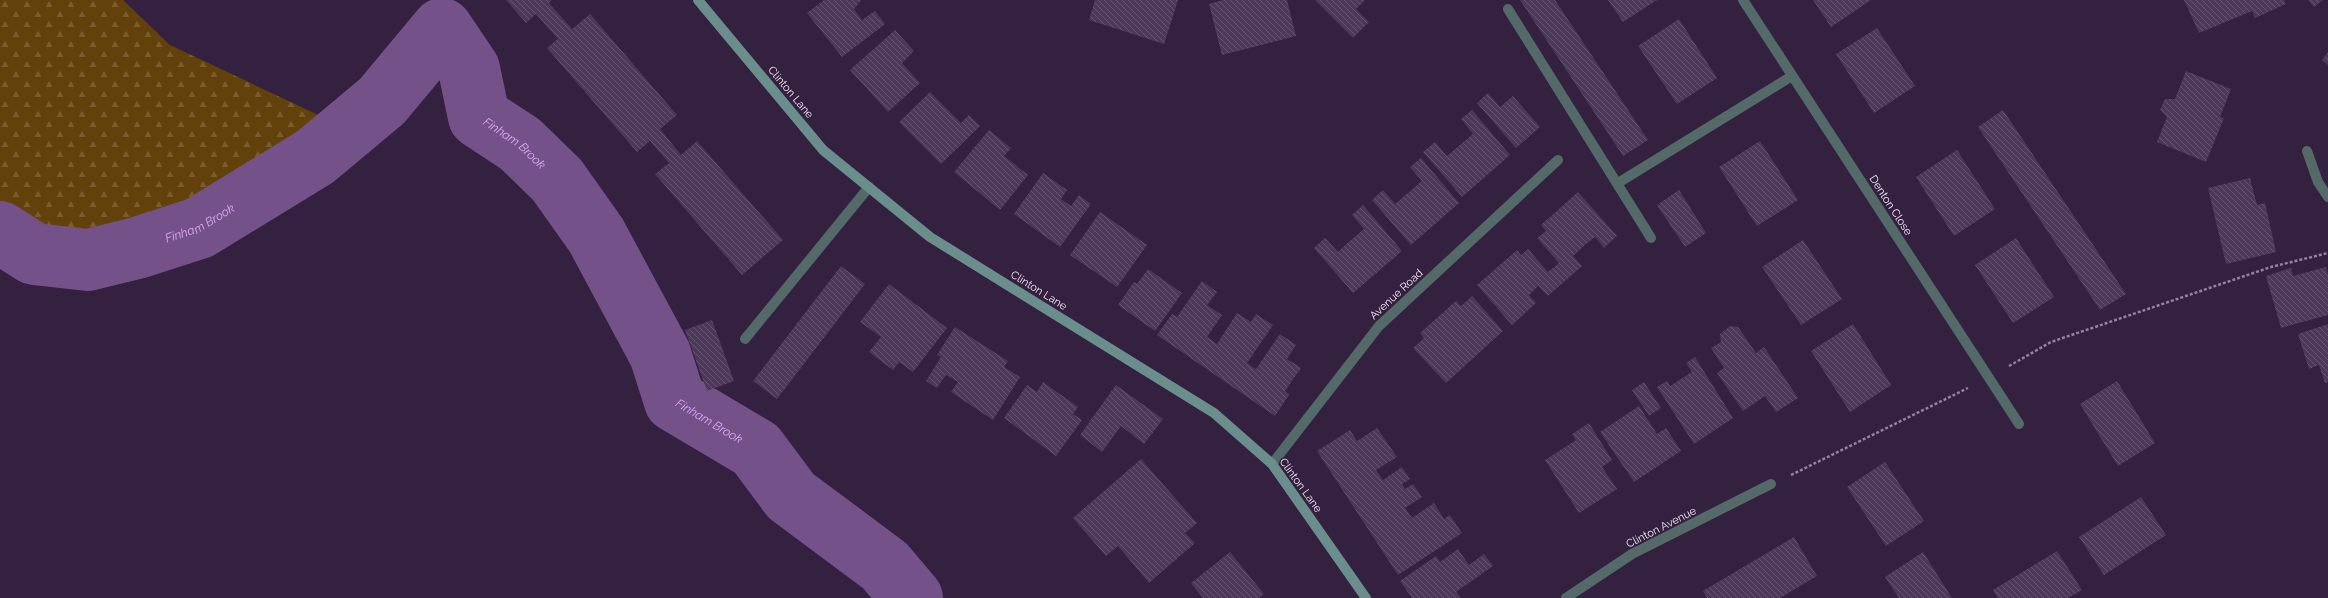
<svg xmlns="http://www.w3.org/2000/svg" width="2328" height="598" font-family="Raleway,sans-serif">
  <style>
    .forest { fill: url(#forest-firs) }
    .lines { fill: none; stroke-linecap: round; stroke-linejoin: round }
    .river { stroke: #755189; stroke-width: 62 }
    .building { fill: url(#building-back-hatch) }
    .path { stroke: #93839c; stroke-width: 2.5; stroke-dasharray: 3 2; stroke-linecap: butt }
    .lane { stroke: #536a68; stroke-width: 10 }
    .street { stroke: #536a68; stroke-width: 10 }
    .secondary { stroke: #698e8c; stroke-width: 10 }
    .labels { text-anchor: middle; stroke-width: 3; stroke-linejoin: round; paint-order: stroke }
    .street-label { font-size: 11px; fill: #f2e6fa; stroke: #34203f }
    .water-label { font-size: 12px; font-style: italic; fill: #dca9fb; stroke: #34203f }
  </style>
  <defs>
    <pattern id="forest-firs" width="22" height="20" patternUnits="userSpaceOnUse"><rect width="22" height="20" fill="#63410a"/><path d="M5 1l3.5 6h-7zM16 11l3.5 6h-7z" fill="#7a5c2f"/></pattern>
    <pattern id="building-back-hatch" width="6" height="6" patternUnits="userSpaceOnUse"><rect width="6" height="6" fill="#4c3858"/><path d="M-1 5l2 2M0 0l6 6M5-1l2 2" fill="none" stroke="#665571"/></pattern>
  </defs>
  <rect width="100%" height="100%" fill="#34203f"/>
  <path class="forest" d="M0,0H123L170,45L348,129L315,157L215,219L199,228L137,248L88,260L34,254L0,232Z"/>
  <g class="lines">
    <path class="river" id="s1" d="M0,232L34,254L88,260L137,248L199,228L315,157L382,101L442,29L469,69L479,117L520,144L557,180L596,235L660,354L675,401L756,449L791,496L885,566L912,598"/>
  </g>
  <path class="building" d="M506,0H552L549,3L572,29L590,14L677,115L660,129L681,155L697,141L783,240L742,275L655,174L669,163L650,141L637,152L547,48L558,39L536,14L526,23Z
    M824,0H861L854,9L862,20L875,11L885,24L842,57L807,13Z
    M1095,0H1178L1164,44L1089,20Z
    M1223,0H1287L1296,36L1222,55L1209,4Z
    M1315,0H1365L1356,9L1369,22L1353,38Z
    M1520,0H1555L1648,140L1623,156Z
    M1608,0H1657L1623,22Z
    M1813,0H1871L1831,27Z
    M2184,0H2284L2286,4L2255,18L2252,11L2199,33Z
    M2308,0H2323L2314,7Z
    M1679,19L1717,78L1677,104L1638,46Z
    M1877,28L1915,86L1874,113L1836,54Z
    M895,30L914,51L902,63L920,83L888,112L850,70Z
    M2328,52V65L2322,60Z
    M2186,71L2231,89L2220,117L2224,118L2206,162L2157,142L2167,117L2160,110L2165,99H2175Z
    M930,92L961,123L969,115L980,126L941,164L899,122Z
    M1488,93L1500,107L1513,96L1540,127L1516,148L1477,103Z
    M1472,110L1510,155L1462,197L1423,152L1435,142L1447,156L1473,134L1461,119Z
    M2003,110L2126,294L2100,310L1978,127Z
    M989,130L1011,148L1004,156L1028,175L1000,210L954,172Z
    M1760,141L1798,200L1757,226L1719,167Z
    M1957,150L1995,209L1954,236L1916,177Z
    M1421,158L1459,203L1411,245L1372,200L1383,190L1395,204L1422,181L1410,167Z
    M1043,173L1067,190L1061,199L1071,206L1079,195L1091,204L1060,247L1014,214Z
    M2250,178L2257,205L2265,203L2276,252L2226,264L2208,188Z
    M1679,190L1706,233L1685,247L1657,205Z
    M1578,192L1617,236L1604,248L1595,237L1586,244L1573,256L1582,266L1548,296L1538,286L1529,295L1536,303L1512,325L1477,285L1517,250L1521,255L1528,249L1548,272L1559,263L1537,238L1546,231L1541,225Z
    M1363,205L1402,251L1353,293L1314,248L1325,238L1338,252L1351,240L1364,229L1352,215Z
    M1100,212L1147,245L1117,287L1070,255Z
    M2016,238L2054,297L2013,323L1975,265Z
    M1803,240L1842,299L1801,325L1762,267Z
    M841,266L865,284L777,399L753,381Z
    M2326,267L2328,275V315L2281,328L2266,276L2291,268L2293,276Z
    M1148,269L1182,293L1155,331L1118,305L1134,282L1137,284Z
    M1202,281L1217,292L1207,305L1222,315L1207,337L1217,344L1237,313L1251,322L1256,314L1273,325L1247,363L1256,369L1280,334L1296,345L1287,359L1301,368L1285,391L1289,395L1275,416L1157,335L1172,314L1177,317Z
    M889,284L947,328L913,372L899,362L893,370L869,352L881,337L860,322Z
    M1472,296L1503,331L1446,383L1413,348L1424,338L1420,333L1456,301L1461,306Z
    M712,320L734,381L707,391L685,330Z
    M1853,324L1891,385L1850,412L1811,351Z
    M2328,324V382L2325,383L2319,365L2309,369L2298,334Z
    M1730,326L1738,327L1756,353L1764,347L1798,398L1776,412L1765,396L1743,411L1717,373L1724,368L1711,348L1721,342L1720,334Z
    M955,327L1008,361L1004,367L1020,377L993,420L951,392L958,382L946,375L937,388L926,381L941,357L937,355Z
    M1695,357L1733,418L1694,444L1657,387L1667,381L1670,386L1692,372L1686,363Z
    M2117,381L2155,443L2118,466L2080,404Z
    M1043,382L1078,407L1073,414L1082,420L1056,456L1004,418L1027,385L1037,392Z
    M1644,382L1661,408L1649,416L1632,390Z
    M1116,385L1163,419L1144,444L1121,426L1102,452L1080,435Z
    M1639,406L1657,434L1666,428L1681,451L1634,482L1600,432Z
    M1589,423L1612,460L1602,467L1617,489L1579,513L1545,460L1576,440L1572,434Z
    M1377,428L1397,457L1376,470L1383,480L1402,467L1410,479L1402,484L1405,489L1413,484L1422,497L1405,508L1412,518L1434,503L1444,519L1450,515L1462,533L1398,575L1317,451L1350,430L1357,441Z
    M1141,459L1197,523L1185,533L1195,543L1149,583L1118,546L1106,556L1073,518Z
    M1885,462L1924,521L1886,546L1847,487Z
    M2141,497L2166,535L2104,575L2079,537Z
    M1794,537L1817,576L1780,598H1707L1703,591Z
    M1458,549L1469,565L1484,554L1493,566L1456,592L1461,598H1412L1400,581L1436,556L1440,562Z
    M2057,551L2082,590L2068,598H1998L1993,590Z
    M1230,552L1264,594L1259,598H1203L1191,583Z
    M1923,552L1952,598H1899L1885,577Z"/>
  <g class="lines">
    <path class="path" d="M2009,366L2051,342L2271,267L2328,253
      M1791,475L1968,388"/>
    <path class="lane" d="M1508,9L1651,238
      M1618,183L1792,76
      M745,339L869,187"/>
    <path class="street" d="M1743,0L2019,424
      M2307,151L2318,182L2328,197
      M1272,464L1379,326L1558,160
      M1566,598L1632,554L1771,484"/>
    <path class="secondary" d="M698,0L823,150L930,237L1214,413L1272,464L1366,598"/>
  </g>
  <g class="labels">
    <g class="street-label">
      <text transform="translate(791 92) rotate(50)" y="4">Clinton Lane</text>
      <text transform="translate(1891 205) rotate(57)" y="4">Denton Close</text>
      <text transform="translate(1039 290) rotate(32)" y="4">Clinton Lane</text>
      <text transform="translate(1396 294) rotate(-43)" y="4">Avenue Road</text>
      <text transform="translate(1301 485) rotate(54)" y="4">Clinton Lane</text>
      <text transform="translate(1661 527) rotate(-27)" y="4">Clinton Avenue</text>
    </g>
    <g class="water-label">
      <text dy="4" stroke="none"><textPath href="#s1" startOffset="669">Finham Brook</textPath></text>
      <text dy="4" stroke="none"><textPath href="#s1" startOffset="213">Finham Brook</textPath></text>
      <text dy="4" stroke="none"><textPath href="#s1" startOffset="1017">Finham Brook</textPath></text>
    </g>
  </g>
</svg>
